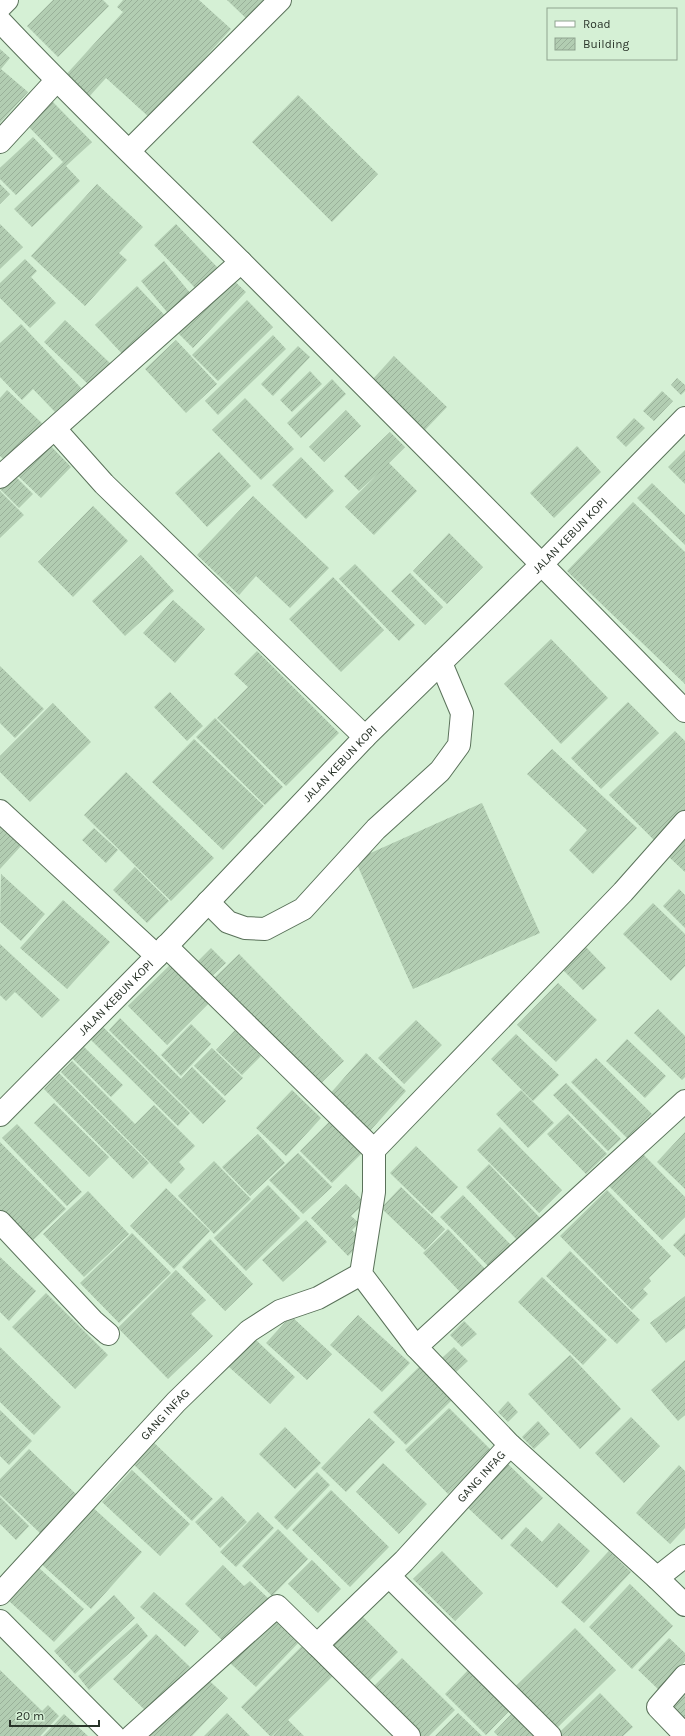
<svg xmlns="http://www.w3.org/2000/svg" width="685" height="1736" font-family="Karla,sans-serif">
  <style>
    .building { fill: url(#building-hatch) }
    .lines { fill: none; stroke-linecap: round; stroke-linejoin: round }
    .minor-casing { stroke: #5a725a; stroke-width: 24 }
    .major-casing { stroke: #5a725a; stroke-width: 24 }
    .minor { stroke: #fff; stroke-width: 22 }
    .major { stroke: #fff; stroke-width: 22 }
    .labels { text-anchor: middle; stroke-width: 3.5; stroke-linejoin: round; paint-order: stroke }
    .street-label { font-size: 12px; fill: #293329; stroke: #d5f0d5 }
  </style>
  <defs>
    <pattern id="building-hatch" width="6" height="6" patternUnits="userSpaceOnUse"><rect width="6" height="6" fill="#b2cdb2"/><path d="M-1 1l2-2M0 6l6-6M5 7l2-2" fill="none" stroke="#99b099"/></pattern>
  </defs>
  <rect width="100%" height="100%" fill="#d5f0d5"/>
  <path class="building" d="M53,0H103L109,6L58,57L27,26Z
    M123,0H199L231,29L150,118L106,78L87,99L63,78L123,12L117,7Z
    M227,0H275L252,24Z
    M0,49L10,58L1,69L28,92L0,123Z
    M298,95L378,174L332,222L252,142Z
    M52,101L92,142L66,166L80,181L32,227L14,209L63,162L27,125Z
    M33,137L53,158L16,195L0,179V168Z
    M0,184L10,194L0,204Z
    M97,184L143,227L119,253L127,260L85,306L31,256Z
    M0,224L23,247L0,269Z
    M176,224L218,268L196,289L154,245Z
    M25,259L37,271L31,277L56,303L30,328L0,298V283Z
    M164,261L195,299L172,318L141,281Z
    M231,278L246,292L193,348L178,333Z
    M137,286L170,321L128,360L95,325Z
    M247,300L273,327L218,381L192,355Z
    M65,320L111,364L90,386L44,342Z
    M21,324L81,388L55,412L33,389L22,400L0,377V343Z
    M273,335L286,349L218,415L205,401Z
    M176,340L217,384L186,413L145,369Z
    M298,346L310,357L273,396L261,384Z
    M394,356L447,407L425,430L372,380Z
    M310,371L322,384L292,412L280,400Z
    M677,378L685,385V391L681,395L671,385Z
    M332,379L346,394L301,438L287,423Z
    M7,390L45,426L9,464L0,456V398Z
    M662,391L673,401L654,421L643,411Z
    M245,398L294,449L261,480L212,430Z
    M346,410L361,426L324,462L309,447Z
    M634,418L645,428L626,447L616,437Z
    M390,432L405,447L389,463L417,491L374,535L345,507L380,472L359,491L344,476Z
    M48,443L71,467L41,498L17,475Z
    M577,446L601,472L554,518L530,493Z
    M685,450V484L668,467Z
    M219,452L251,486L207,527L175,493Z
    M301,457L334,491L306,519L272,485Z
    M12,473L33,494L19,508L0,489V484Z
    M652,483L685,515V545L637,498Z
    M0,491L24,515L0,538Z
    M253,496L329,568L290,608L256,576L239,595L197,555Z
    M633,502L685,552V684L567,571Z
    M93,506L128,541L73,597L38,562Z
    M449,533L483,567L447,604L413,571Z
    M141,555L174,591L125,636L92,601Z
    M355,564L415,625L399,641L339,579Z
    M410,573L443,607L425,625L391,591Z
    M333,577L384,630L341,672L289,619Z
    M173,600L205,629L175,663L143,633Z
    M551,639L608,698L561,744L504,684Z
    M257,651L339,733L286,786L217,718L248,687L234,674Z
    M0,666L44,709L15,738L0,723Z
    M170,692L203,726L187,741L154,707Z
    M628,702L659,733L601,789L571,758Z
    M53,703L91,742L30,802L0,772V756Z
    M215,718L283,787L265,805L196,737Z
    M675,731L685,741V810L654,840L609,795Z
    M194,739L264,806L223,850L152,782Z
    M552,749L637,828L593,874L569,850L587,830L527,774Z
    M126,772L214,858L171,901L84,815Z
    M482,803L540,933L413,989L355,860Z
    M0,826L21,846L0,869Z
    M94,828L118,850L106,863L82,840Z
    M685,840V872L669,857Z
    M135,867L169,901L147,923L113,890Z
    M1,874L45,914L21,941L0,922Z
    M679,889L685,895V928L663,906Z
    M63,900L110,942L67,989L20,948Z
    M653,903L685,934V966L671,981L623,934Z
    M0,944L60,1000L42,1018L15,992L6,1001L0,995Z
    M584,945L606,968L583,990L561,968Z
    M211,948L226,963L210,978L196,963Z
    M239,954L344,1061L317,1087L212,980Z
    M172,963L211,1001L167,1045L128,1006Z
    M558,983L597,1020L556,1062L517,1025Z
    M658,1009L685,1036V1077L682,1080L634,1033Z
    M120,1018L181,1079L192,1067L226,1101L203,1124L109,1030Z
    M416,1020L442,1045L404,1084L378,1058Z
    M191,1024L211,1044L181,1076L161,1055Z
    M103,1027L190,1113L178,1126L90,1039Z
    M235,1030L261,1056L242,1075L216,1050Z
    M516,1034L559,1075L533,1101L491,1059Z
    M627,1039L666,1076L645,1098L606,1061Z
    M84,1047L123,1085L111,1097L72,1058Z
    M212,1048L243,1078L225,1096L194,1066Z
    M366,1053L406,1091L368,1133L328,1096Z
    M596,1058L652,1114L627,1138L571,1082Z
    M72,1061L135,1124L154,1105L195,1146L179,1162L185,1169L171,1184L61,1072Z
    M59,1073L149,1163L133,1179L44,1089Z
    M566,1083L621,1139L608,1151L553,1095Z
    M292,1090L321,1118L286,1156L256,1128Z
    M521,1090L554,1123L528,1148L496,1114Z
    M54,1103L109,1157L89,1177L34,1123Z
    M568,1114L607,1154L586,1174L547,1134Z
    M331,1120L362,1153L332,1183L300,1151Z
    M17,1124L82,1192L67,1206L2,1138Z
    M500,1127L562,1190L539,1213L477,1150Z
    M685,1132V1189L657,1162Z
    M258,1134L285,1163L250,1196L222,1167Z
    M0,1142L66,1209L31,1242L0,1210Z
    M416,1146L458,1187L432,1214L390,1173Z
    M641,1152L685,1197V1217L662,1240L608,1185Z
    M298,1153L332,1187L303,1214L269,1180Z
    M214,1161L251,1199L214,1234L178,1196Z
    M489,1164L541,1219L518,1241L466,1187Z
    M346,1184L365,1203L351,1216L359,1223L352,1230L363,1241L348,1256L311,1218Z
    M268,1185L300,1218L246,1271L214,1238Z
    M401,1187L445,1229L425,1250L381,1208Z
    M166,1188L210,1231L174,1269L130,1226Z
    M607,1190L671,1256L649,1278L651,1281L643,1289L648,1294L632,1310L560,1236Z
    M88,1191L129,1234L84,1277L43,1234Z
    M463,1195L513,1247L490,1268L440,1217Z
    M306,1220L327,1242L283,1282L262,1260Z
    M448,1229L487,1271L462,1294L423,1253Z
    M132,1233L171,1273L119,1323L80,1283Z
    M685,1233V1257L673,1245Z
    M210,1239L253,1284L225,1311L182,1267Z
    M570,1251L640,1320L617,1344L546,1276Z
    M0,1257L36,1291L9,1321L0,1312Z
    M176,1270L206,1300L191,1314L213,1336L168,1379L118,1328Z
    M542,1277L607,1340L583,1365L518,1302Z
    M46,1293L108,1355L75,1389L12,1327Z
    M685,1296V1328L666,1343L650,1323Z
    M358,1315L410,1363L382,1392L330,1345Z
    M291,1316L332,1354L307,1380L266,1343Z
    M464,1321L477,1334L462,1347L450,1335Z
    M255,1339L295,1377L270,1404L229,1367Z
    M0,1347L61,1407L34,1435L0,1402Z
    M454,1347L468,1361L455,1373L441,1359Z
    M570,1355L621,1409L580,1449L528,1394Z
    M685,1360V1415L678,1421L651,1390Z
    M419,1367L452,1400L406,1445L373,1412Z
    M508,1401L518,1412L508,1422L498,1412Z
    M449,1408L492,1451L448,1494L405,1450Z
    M0,1410L32,1441L9,1465L0,1456Z
    M631,1417L660,1446L624,1483L595,1453Z
    M369,1418L395,1442L346,1492L321,1468Z
    M538,1421L550,1434L534,1449L522,1437Z
    M285,1427L321,1463L295,1489L259,1454Z
    M149,1438L213,1499L192,1521L128,1459Z
    M29,1449L77,1495L40,1533L0,1495V1479Z
    M383,1463L427,1504L399,1534L356,1492Z
    M508,1464L543,1498L502,1540L467,1507Z
    M679,1465L685,1471V1528L670,1544L636,1513Z
    M132,1470L190,1524L160,1556L102,1502Z
    M317,1472L330,1485L287,1530L274,1517Z
    M331,1490L389,1547L350,1587L292,1530Z
    M222,1496L247,1522L220,1548L195,1522Z
    M0,1497L29,1526L16,1540L0,1524Z
    M90,1505L142,1552L91,1609L38,1561Z
    M258,1512L274,1528L236,1567L220,1552Z
    M559,1523L590,1551L557,1588L510,1545L526,1527L542,1542Z
    M278,1529L308,1559L272,1596L242,1566Z
    M442,1551L483,1593L455,1621L413,1579Z
    M609,1551L631,1572L584,1623L561,1602Z
    M312,1560L341,1589L318,1613L288,1584Z
    M223,1565L244,1586L250,1581L269,1599L225,1643L185,1604Z
    M39,1568L84,1609L54,1642L9,1601Z
    M630,1584L673,1626L632,1669L589,1627Z
    M154,1592L199,1631L185,1647L140,1607Z
    M114,1595L135,1618L75,1674L54,1651Z
    M359,1613L398,1652L366,1684L327,1644Z
    M277,1614L303,1638L256,1687L230,1663Z
    M137,1623L148,1636L89,1690L78,1676Z
    M575,1628L616,1670L556,1729L515,1687Z
    M156,1634L190,1667L147,1712L113,1679Z
    M669,1638L685,1653V1661L658,1689L638,1670Z
    M306,1642L337,1672L288,1720L304,1736H273L284,1724L272,1736H270L241,1707Z
    M402,1658L455,1710L429,1736H412L371,1689Z
    M473,1665L514,1706L486,1735L445,1694Z
    M0,1670L42,1711L48,1705L59,1716L40,1736H0Z
    M203,1675L228,1698L192,1736H145Z
    M685,1688V1727L666,1707Z
    M600,1693L633,1727L623,1736H562L559,1733Z
    M517,1708L545,1736H498L494,1732Z
    M227,1713L250,1736H204Z
    M458,1713L482,1736H435Z
    M64,1714L88,1736H43Z"/>
  <g class="lines">
    <defs>
      <g id="minor">
        <path d="M0,7L7,0"/>
        <path d="M0,21C78,104 161,182 242,263C390,411 539,560 685,711"/>
        <path d="M0,142L56,81"/>
        <path d="M129,151L280,0"/>
        <path d="M55,429L104,484L365,737"/>
        <path d="M0,477L241,262"/>
        <path d="M0,811L157,956"/>
        <path d="M685,822L623,892L374,1150V1192L361,1274L416,1347L510,1445L657,1578L685,1605"/>
        <path d="M208,902L228,922L245,928L265,929L303,909L376,829L440,771L459,745L462,713L441,663"/>
        <path d="M166,946L374,1150"/>
        <path d="M0,1222L93,1321L108,1334"/>
        <path d="M416,1347L685,1101"/>
        <path d="M389,1576L550,1736"/>
        <path d="M657,1578L685,1556"/>
        <path id="s1" d="M0,1594L176,1402L249,1331L280,1311L318,1298L361,1274"/>
        <path d="M0,1621L114,1736"/>
        <path d="M317,1645L409,1736"/>
        <path d="M685,1676L658,1707L685,1735"/>
        <path id="s2" d="M132,1736L277,1606L317,1645L404,1561L510,1445"/>
      </g>
      <g id="major">
        <path id="s3" d="M0,1115L157,956L365,737L542,564L685,418"/>
      </g>
    </defs>
    <use href="#minor" class="minor-casing"/>
    <use href="#major" class="major-casing"/>
    <use href="#minor" class="minor"/>
    <use href="#major" class="major"/>
  </g>
  <g class="labels">
    <g class="street-label">
      <text dy="4" stroke="none"><textPath href="#s3" startOffset="813">JALAN KEBUN KOPI</textPath></text>
      <text dy="4" stroke="none"><textPath href="#s3" startOffset="489">JALAN KEBUN KOPI</textPath></text>
      <text dy="4" stroke="none"><textPath href="#s3" startOffset="165">JALAN KEBUN KOPI</textPath></text>
      <text dy="4" stroke="none"><textPath href="#s1" startOffset="244">GANG INFAG</textPath></text>
      <text dy="4" stroke="none"><textPath href="#s2" startOffset="486">GANG INFAG</textPath></text>
    </g>
  </g>
  <rect x="547" y="8" width="130" height="52" fill="#d5f0d5" stroke="#90a490"/>
  <rect x="555" y="21" width="20" height="6" fill="#ffffff" stroke="#90a490"/>
  <text x="583" y="28" font-size="12" fill="#293329">Road</text>
  <rect x="555" y="38" width="20" height="12" fill="url(#building-hatch)" stroke="#90a490"/>
  <text x="583" y="48" font-size="12" fill="#293329">Building</text>
  <path d="M10 1720v6h89v-6" fill="none" stroke="#293329" stroke-width="2"/>
  <text x="16" y="1720" font-size="12" fill="#293329" stroke="#d5f0d5" stroke-width="3" paint-order="stroke">20 m</text>
</svg>
